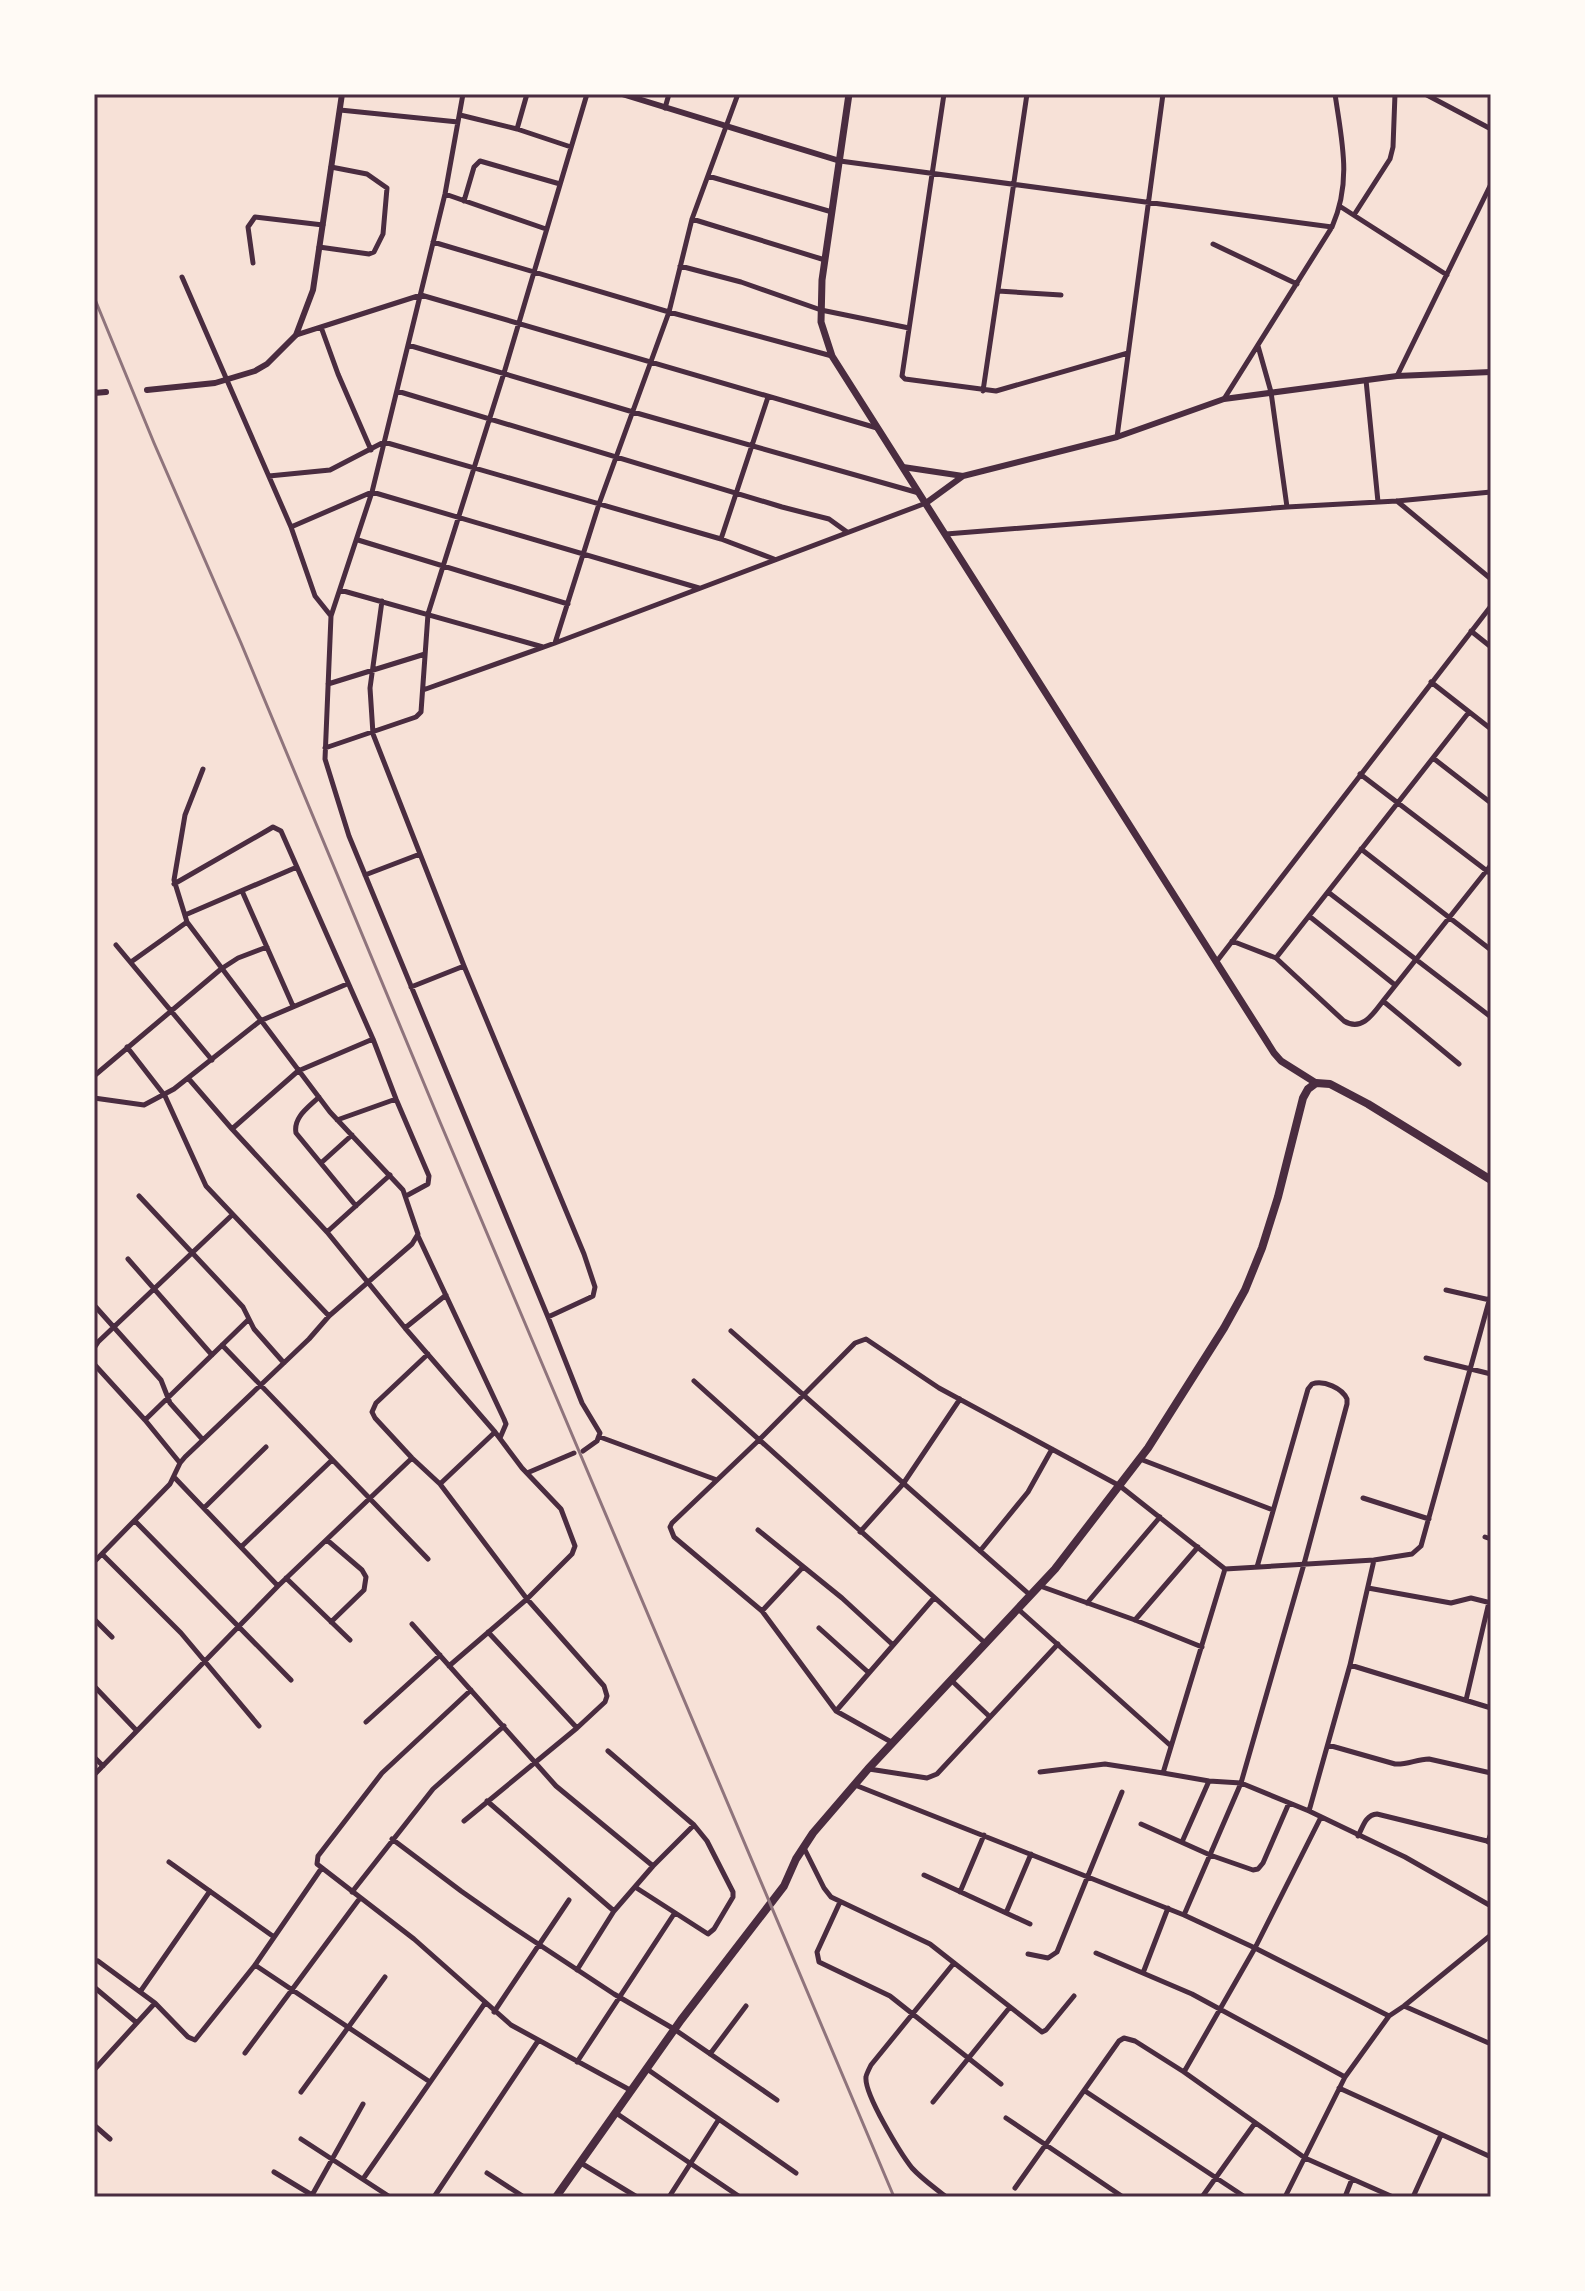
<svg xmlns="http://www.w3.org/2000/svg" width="1585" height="2291" font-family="Cabin,sans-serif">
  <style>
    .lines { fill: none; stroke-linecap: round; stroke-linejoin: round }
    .minor { stroke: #4a2c40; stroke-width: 5 }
    .tertiary { stroke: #4a2c40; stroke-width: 6 }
    .secondary { stroke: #4a2c40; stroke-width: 7 }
    .primary { stroke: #4a2c40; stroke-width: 8 }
    .rail { stroke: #8f747c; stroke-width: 3 }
    .neatline { fill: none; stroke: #4a2c40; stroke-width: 3 }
  </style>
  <rect width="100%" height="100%" fill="#f7e1d7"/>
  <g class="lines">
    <path class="minor" d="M463,94L445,194L372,492L331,616L325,759L349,836L548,1317L582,1403L600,1433L597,1441L583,1451
      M944,94L902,376L905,379L996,391L1128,353
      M1425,94L1491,129
      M665,108L669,94
      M340,110L458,122
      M460,115L517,129L571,147
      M517,129L527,94
      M840,161L1332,227
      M708,176L832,212
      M445,194L546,229
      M464,201L474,167L480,161L560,184
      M1341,207L1447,275
      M1354,215L1390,159L1393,147L1395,94
      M692,219L825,260
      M433,242L669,312L832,356
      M1213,244L1297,284
      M319,247L369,254L374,252L383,234L387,188L367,174L331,167
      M253,263L248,227L255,217L323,225
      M680,266L741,282L821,310L909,328
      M182,277L291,527L315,596L331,616
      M998,291L1061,295
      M321,327L338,374L371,450
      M296,335L421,295L877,428
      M408,345L633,412L919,493
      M1258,346L1271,392L1287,507
      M1397,376L1491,184
      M1366,380L1378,502
      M397,391L782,507L829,519L847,532
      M983,391L1027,94
      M1224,399L1332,227C1352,181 1342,142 1335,94
      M1117,437L1163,94
      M269,476L330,470L384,442L721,539L774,559
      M1397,501L1491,579
      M291,527L372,492L699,588
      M946,534L1287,507L1397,501L1491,492
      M721,539L768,397
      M358,540L568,604
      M340,590L543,647
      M382,601L370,688L373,734L464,966L584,1254L595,1287L593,1296L589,1298L548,1317
      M1471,631L1491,647
      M555,643L599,504L669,312L692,219L738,94
      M1431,682L1491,729
      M328,684L425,654
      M423,690L555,643L926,503
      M325,748L416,717L421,712L428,614L504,373L587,94
      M1433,758L1491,803
      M1360,774L1491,874
      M1361,849L1491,950
      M365,875L420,854
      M174,884L268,830L273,827L281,831L373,1039L396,1099L429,1176L428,1184L406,1196
      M242,891L293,1006
      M1328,892L1491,1017
      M185,915L297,867
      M1309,916L1395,985
      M1232,941L1276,958L1344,1021C1362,1032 1373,1014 1383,1001L1491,865
      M116,945L212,1060
      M1276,958L1469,712
      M1217,961L1491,606
      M131,962L187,922
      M411,987L464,966
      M1383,1001L1459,1064
      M127,1047L165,1096L206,1186L329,1316
      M94,1076L221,969L238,958L267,947
      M188,1078L232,1129L327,1232L405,1328L495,1432L522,1468L561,1509L575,1546L572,1554L527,1599L449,1666
      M319,1097C309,1107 293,1117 296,1133L356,1206
      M94,1098L144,1105L174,1089L260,1021L347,984
      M337,1120L396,1099
      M232,1129L298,1071L373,1039
      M321,1163L352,1135
      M139,1196L243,1307L254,1329L284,1363
      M327,1232L390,1175
      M418,1236L504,1419L506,1424L500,1438
      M128,1259L212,1355
      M1446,1290L1490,1300
      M94,1305L161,1380L170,1403L203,1440
      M405,1328L446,1295
      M731,1331L1030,1595
      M222,1345L428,1559
      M94,1348L98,1342L231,1216
      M428,1354L376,1403L372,1412L375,1418L412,1458L440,1484L527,1599L604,1686L607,1696L605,1702L577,1728L464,1821
      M1426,1358L1491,1374
      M94,1364L145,1420L180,1463
      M694,1381L985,1643
      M145,1420L249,1319
      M600,1437L717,1480
      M1140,1459L1273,1510
      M527,1473L574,1453
      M174,1477L278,1586
      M440,1484L495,1432
      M1363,1498L1429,1519
      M204,1508L266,1447
      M135,1521L291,1680
      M758,1530L842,1598L893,1645
      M860,1532L903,1484L960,1399
      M1485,1537L1491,1539
      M327,1540L362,1570L366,1577L364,1590L331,1622
      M241,1547L331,1461
      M980,1551L1028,1492L1052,1449
      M102,1554L181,1633L259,1726
      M1374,1560L1412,1554L1421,1546L1491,1294
      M94,1562L170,1484L180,1463L185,1457L309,1339L329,1316L412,1244L418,1234L403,1190L330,1112L187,922L174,880L185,815L203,769
      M1225,1569L1374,1560L1350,1665
      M286,1578L350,1640
      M1040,1586L1135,1620L1202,1647
      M1368,1588L1451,1603L1471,1598L1491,1603
      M1087,1603L1160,1517
      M1018,1609L1171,1746
      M762,1611L803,1567
      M94,1619L112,1637
      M1135,1620L1198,1547
      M412,1624L556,1786L653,1866
      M819,1628L869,1673
      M488,1632L577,1728
      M951,1680L990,1717
      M94,1686L136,1730
      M471,1690L382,1773L318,1856L317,1864L414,1939L511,2025L630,2090
      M1466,1700L1489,1602
      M836,1711L934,1598
      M366,1722L440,1655
      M893,1743L836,1711L762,1611L674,1537L670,1527L672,1523L759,1440L855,1343L866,1339L939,1388L1120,1486L1225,1569L1163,1773L1209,1781L1241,1783L1309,1811L1350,1665L1491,1708
      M1328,1745L1395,1764C1407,1765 1417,1759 1429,1759L1491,1773
      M608,1751L694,1825L707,1841L733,1892V1897L714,1929L708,1934L635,1887
      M94,1757L103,1766
      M869,1769L927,1778L937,1774L1058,1644
      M1040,1772L1105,1764L1163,1773
      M94,1775L278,1586L412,1458
      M855,1785L1184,1915L1255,1948L1389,2016L1404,2006L1491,1935
      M487,1801L614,1911
      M1309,1811L1405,1857L1491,1906
      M1141,1824L1210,1855L1253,1870L1258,1869L1263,1863L1289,1803
      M1358,1836C1363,1827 1365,1815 1377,1814L1491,1842
      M392,1839L461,1891L508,1924L614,1994L674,2029L777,2100
      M1182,1842L1209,1781
      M1488,1842L1491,1833
      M804,1848L824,1888L831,1897L930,1944L1042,2032L1046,2030L1074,1996
      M169,1862L274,1937
      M924,1875L1030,1924
      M352,1892L433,1789L504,1726
      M960,1892L984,1835
      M840,1902L817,1952L819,1962L890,1996L1001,2084
      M1006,1913L1031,1854
      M1184,1915L1241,1783L1304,1564L1347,1404V1399C1342,1388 1324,1380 1312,1384L1308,1389L1257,1567
      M1096,1953L1192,1994L1345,2077
      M1028,1954L1048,1958L1057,1952L1122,1792
      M98,1961L155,2003L188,2037L195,2040L255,1965L321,1869
      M255,1965L430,2082
      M577,1970L614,1911L653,1866L694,1825
      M1143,1973L1168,1908
      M94,1987L137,2023
      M140,1992L210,1891
      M1404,2006L1491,2044
      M494,2012L569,1900
      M245,2053L360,1898
      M710,2054L746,2006
      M577,2062L674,1914
      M647,2069L796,2173
      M94,2070L155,2003
      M1184,2072L1255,1948L1321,1817
      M1339,2088L1491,2157
      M1085,2091L1245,2197
      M301,2092L385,1977
      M933,2102L1010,2007
      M616,2113L740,2197
      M1006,2118L1123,2197
      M94,2125L110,2139
      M301,2139L390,2197
      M581,2163L637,2197
      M274,2172L312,2195
      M487,2173L524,2197
      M363,2179L485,2003
      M1015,2188L1119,2041L1124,2038L1135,2041L1184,2072L1305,2158L1393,2197
      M311,2197L363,2104
      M434,2197L538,2041
      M669,2197L719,2119
      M946,2197C935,2188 922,2179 912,2168C901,2154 864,2094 866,2077C866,2075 870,2067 871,2065L954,1963
      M1202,2197L1255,2123
      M1285,2197L1345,2077L1389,2016
      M1345,2197L1352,2179
      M1413,2197L1441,2135"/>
    <path class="tertiary" d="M622,94L840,161
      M147,390L215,383L255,371L267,364L296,335L313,290L342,94
      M94,393L106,392
      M903,467L963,476
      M926,503L963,476L1117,437L1224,399L1397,376L1491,372"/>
    <path class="secondary" d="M849,94L822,280L821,322L832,356L1274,1053L1281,1061L1316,1083"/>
    <path class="primary" d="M556,2197L681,2020L784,1886L796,1859L813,1833L868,1769L1055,1569L1148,1448L1224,1328L1245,1290L1262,1248L1278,1197L1303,1098L1308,1089L1316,1083L1330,1084L1368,1104L1491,1180"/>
    <path class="rail" d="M94,297L154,443L241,643L440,1122L894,2197"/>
  </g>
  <rect width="1585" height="2291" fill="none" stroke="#fffaf5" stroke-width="192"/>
  <rect x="96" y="96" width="1393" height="2099" class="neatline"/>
</svg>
